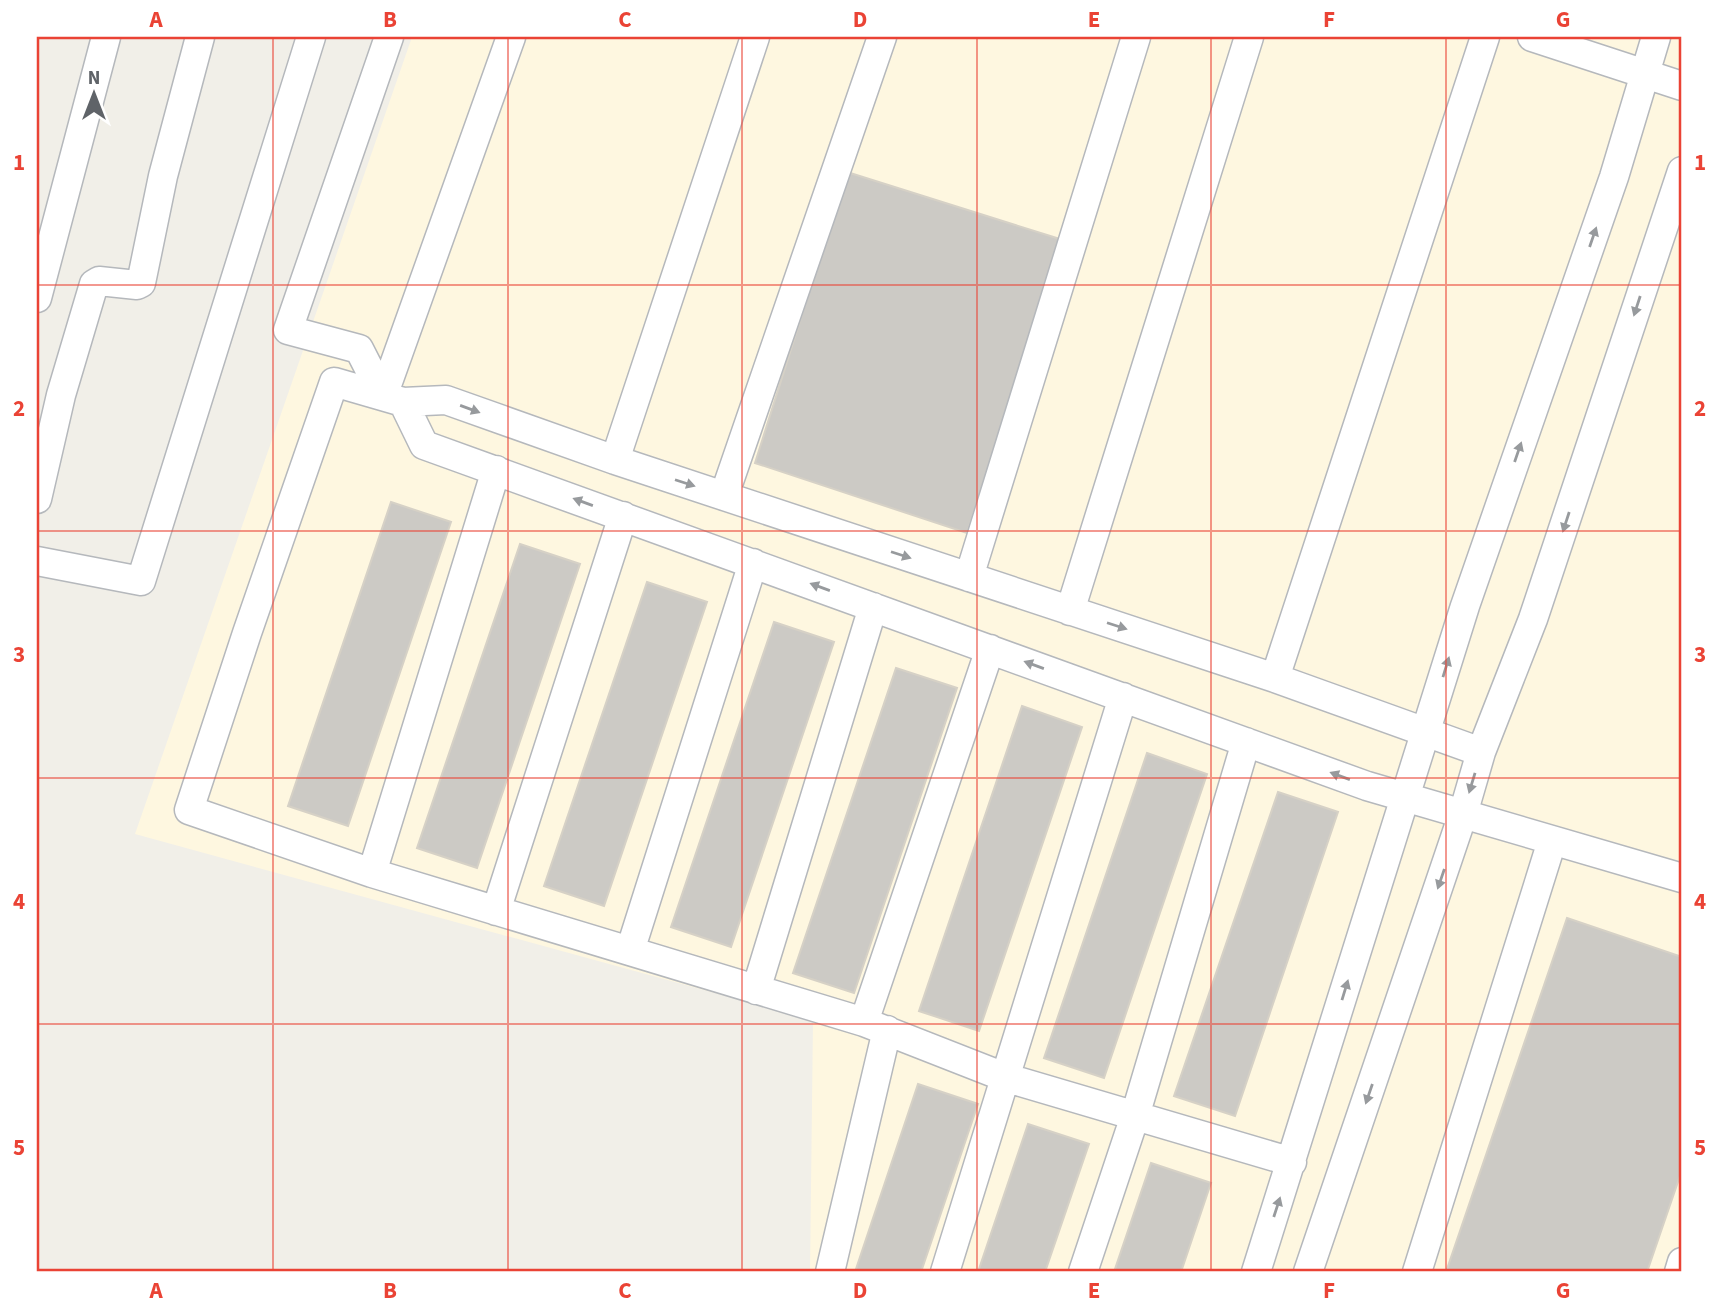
<svg xmlns="http://www.w3.org/2000/svg" width="1719" height="1309" font-family="'Source Sans 3',sans-serif">
  <style>
    .commercial { fill: #fef7e0 }
    .building { fill: #cccac5; stroke: #d6d1c6; stroke-width: 2 }
    .lines { fill: none; stroke-linecap: round; stroke-linejoin: round }
    .street-casing { stroke: #b5b8bc; stroke-width: 31 }
    .street { stroke: #fff; stroke-width: 28 }
    .oneway { fill: #979a9d }
    .grid { fill: none; stroke: #ea4335; stroke-width: 2; stroke-opacity: 0.55 }
    .neatline { fill: none; stroke: #ea4335; stroke-width: 2.5 }
    .grid-label { font-size: 23px; text-anchor: middle; font-weight: bold; fill: #ea4335 }
  </style>
  <rect width="100%" height="100%" fill="#f1efe8"/>
  <path class="commercial" d="M412,37H1682V1272H810L813,1020L135,834Z"/>
  <path class="building" d="M847,172L1063,240L967,533L755,463Z
    M391,502L451,522L348,826L288,806Z
    M520,544L580,564L477,868L417,848Z
    M647,582L707,602L604,906L544,886Z
    M774,622L834,642L731,947L671,927Z
    M896,668L957,688L854,993L793,973Z
    M1022,706L1082,727L979,1031L919,1011Z
    M1147,753L1207,774L1104,1078L1044,1058Z
    M1278,792L1338,812L1235,1116L1174,1096Z
    M1567,918L1682,957V1170L1647,1272H1446Z
    M918,1084L978,1104L921,1272H855Z
    M1028,1124L1089,1144L1045,1272H978Z
    M1151,1163L1211,1183L1181,1272H1114Z"/>
  <g class="lines">
    <defs>
      <path id="street" d="M1532,37L1682,86
        M37,298L106,37
        M383,396L359,349L288,330L389,37
        M383,396L511,37
        M403,402L424,445L1367,786L1682,878
        M615,460L755,37
        M724,496L882,37
        M37,499L61,395L94,284L99,281L137,285L141,283L163,176L200,37
        M37,561L141,581L311,37
        M969,577L1136,37
        M1070,611L1249,37
        M990,649L864,1022L1007,1078L1292,1162
        M1275,678L1485,37
        M372,873L496,470
        M496,911L623,516
        M630,951L753,563
        M756,990L873,607
        M864,1022L372,873L189,810L247,633L334,382L403,402L446,400L615,460L1275,678L1481,752
        M830,1272L887,1030
        M945,1272L1123,697
        M1083,1272L1135,1116L1246,742
        M1256,1272L1465,606L1614,177L1656,37
        M1308,1272L1463,814L1481,752L1533,619L1682,171
        M1417,1272L1552,841
        M1679,1272L1682,1262"/>
    </defs>
    <use href="#street" class="street-casing"/>
    <use href="#street" class="street"/>
  </g>
  <defs><path id="oneway-solid" d="M-6-.8H1V-3.2L6.5 0L1 3.2V.8H-6Z" transform="scale(1.75)"/></defs>
  <g class="oneway">
    <use href="#oneway-solid" transform="translate(1593 237) rotate(-71)"/>
    <use href="#oneway-solid" transform="translate(1637 306) rotate(108)"/>
    <use href="#oneway-solid" transform="translate(470 409) rotate(20)"/>
    <use href="#oneway-solid" transform="translate(1518 452) rotate(-71)"/>
    <use href="#oneway-solid" transform="translate(685 483) rotate(18)"/>
    <use href="#oneway-solid" transform="translate(583 502) rotate(-160)"/>
    <use href="#oneway-solid" transform="translate(1566 522) rotate(108)"/>
    <use href="#oneway-solid" transform="translate(901 555) rotate(18)"/>
    <use href="#oneway-solid" transform="translate(820 587) rotate(-160)"/>
    <use href="#oneway-solid" transform="translate(1117 626) rotate(18)"/>
    <use href="#oneway-solid" transform="translate(1034 665) rotate(-160)"/>
    <use href="#oneway-solid" transform="translate(1446 667) rotate(-73)"/>
    <use href="#oneway-solid" transform="translate(1340 776) rotate(-160)"/>
    <use href="#oneway-solid" transform="translate(1472 783) rotate(107)"/>
    <use href="#oneway-solid" transform="translate(1441 879) rotate(109)"/>
    <use href="#oneway-solid" transform="translate(1345 990) rotate(-73)"/>
    <use href="#oneway-solid" transform="translate(1369 1094) rotate(109)"/>
    <use href="#oneway-solid" transform="translate(1277 1207) rotate(-72)"/>
  </g>
  <path class="grid" d="M273,37V1272M508,37V1272M742,37V1272M977,37V1272M1211,37V1272M1446,37V1272M37,285H1682M37,531H1682M37,778H1682M37,1024H1682"/>
  <rect width="1719" height="1309" fill="none" stroke="#ffffff" stroke-width="77"/>
  <g transform="translate(94 94)" stroke="#ffffff" stroke-width="5" paint-order="stroke">
  <path d="M0-5L12 26L0 18L-12 26Z" fill="#5f6368"/>
  <text y="-10" font-size="19" font-weight="bold" text-anchor="middle" fill="#5f6368">N</text>
  </g>
  <rect x="38" y="38" width="1642" height="1232" class="neatline"/>
  <g class="grid-label">
    <text x="156" y="27">A</text>
    <text x="390" y="27">B</text>
    <text x="625" y="27">C</text>
    <text x="860" y="27">D</text>
    <text x="1094" y="27">E</text>
    <text x="1329" y="27">F</text>
    <text x="1563" y="27">G</text>
    <text x="19" y="170">1</text>
    <text x="1700" y="170">1</text>
    <text x="19" y="416">2</text>
    <text x="1700" y="416">2</text>
    <text x="19" y="662">3</text>
    <text x="1700" y="662">3</text>
    <text x="19" y="909">4</text>
    <text x="1700" y="909">4</text>
    <text x="19" y="1155">5</text>
    <text x="1700" y="1155">5</text>
    <text x="156" y="1298">A</text>
    <text x="390" y="1298">B</text>
    <text x="625" y="1298">C</text>
    <text x="860" y="1298">D</text>
    <text x="1094" y="1298">E</text>
    <text x="1329" y="1298">F</text>
    <text x="1563" y="1298">G</text>
  </g>
</svg>
